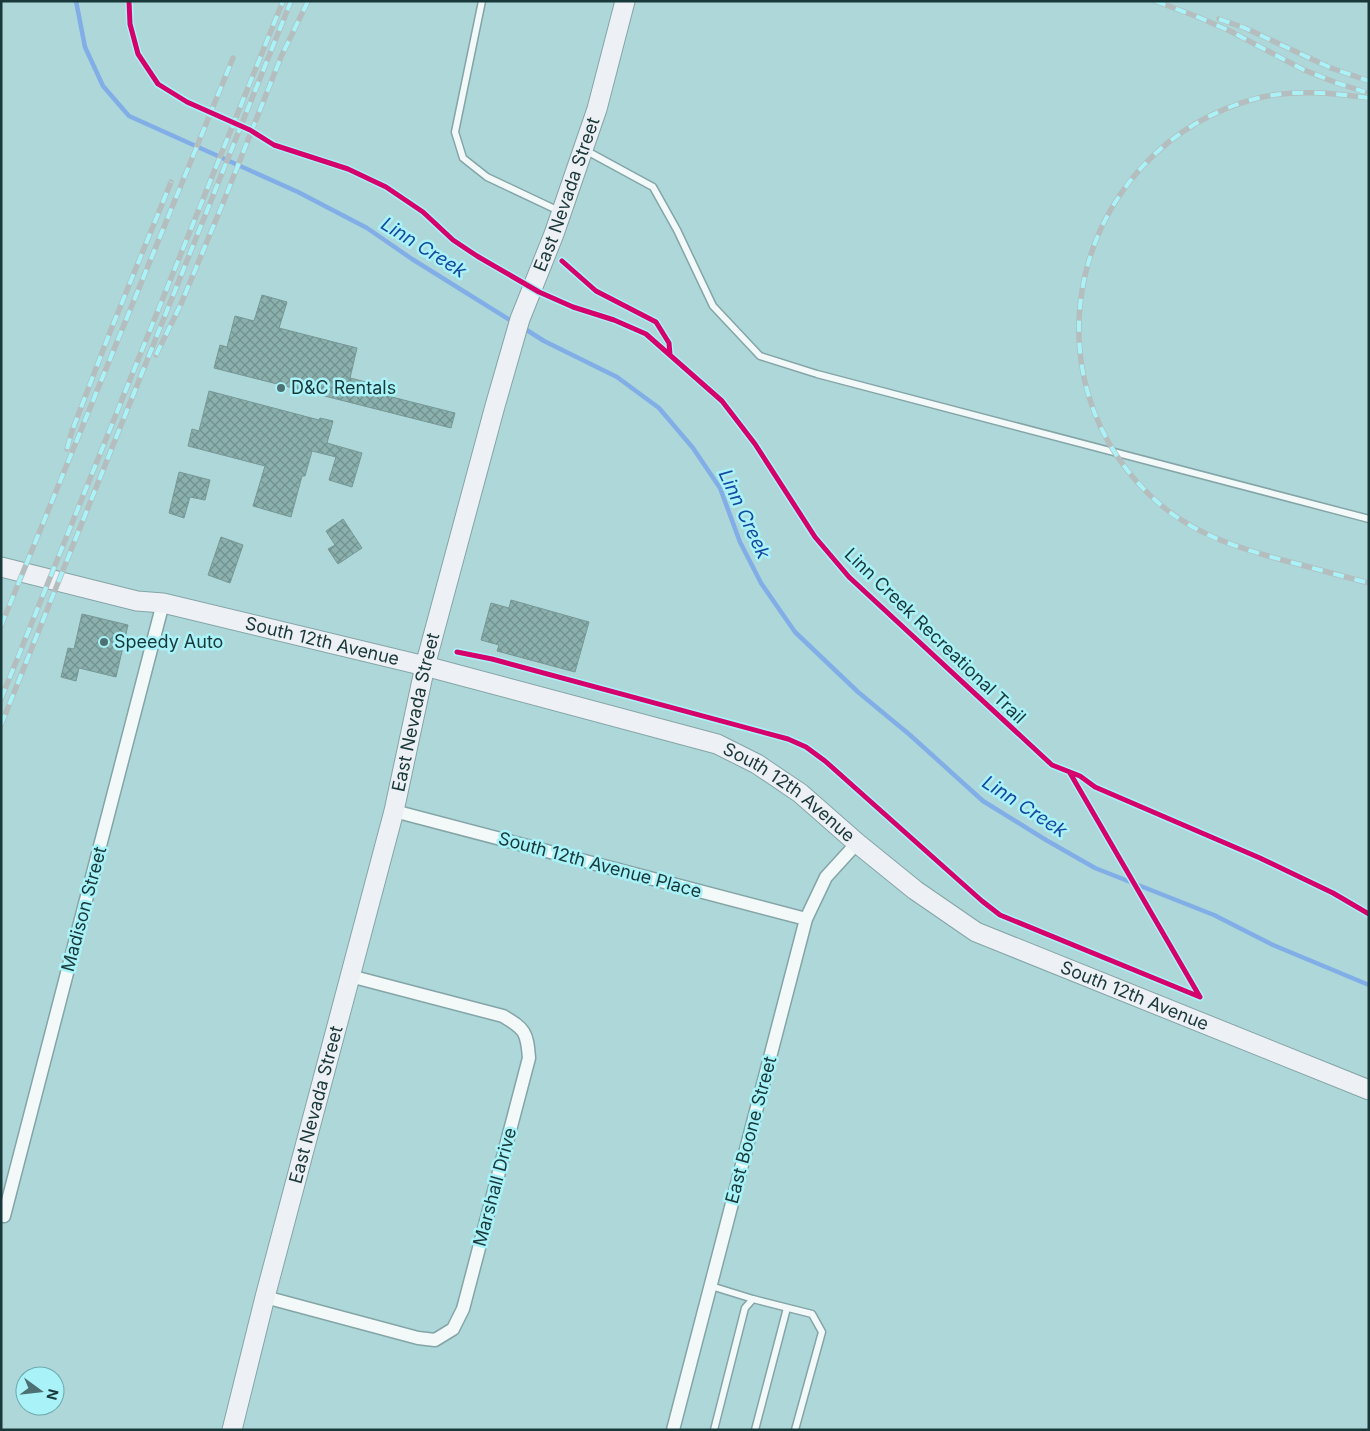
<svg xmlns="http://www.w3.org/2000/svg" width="1370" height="1431" font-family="Inter,sans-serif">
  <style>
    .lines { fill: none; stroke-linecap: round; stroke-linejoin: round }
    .stream { stroke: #82aee8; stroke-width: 4.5 }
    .building { fill: url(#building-cross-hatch); stroke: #769795 }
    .service-casing { stroke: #84a5a7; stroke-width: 9 }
    .minor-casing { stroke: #84a5a7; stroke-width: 15 }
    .secondary-casing { stroke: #84a5a7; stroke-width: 21 }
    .service { stroke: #f3f9f9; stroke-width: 6 }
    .minor { stroke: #f3f9f9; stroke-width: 12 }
    .secondary { stroke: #edf0f4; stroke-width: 19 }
    .rail-casing { stroke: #b4bebf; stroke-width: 5.5 }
    .rail { stroke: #a9f3f8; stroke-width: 4; stroke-dasharray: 11; stroke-linecap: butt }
    .cycleway-casing { stroke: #a9f3f8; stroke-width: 8 }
    .cycleway { stroke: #d6006c; stroke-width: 5 }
    .poi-dot { fill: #4d7072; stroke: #a9f3f8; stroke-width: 2 }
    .labels { text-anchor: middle; stroke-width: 5; stroke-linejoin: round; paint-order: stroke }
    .street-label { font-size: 18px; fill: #19383a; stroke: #a9f3f8 }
    .poi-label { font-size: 18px; fill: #19383a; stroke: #a9f3f8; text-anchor: start }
    .water-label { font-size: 19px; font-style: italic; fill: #1748a1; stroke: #a9f3f8 }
  </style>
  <defs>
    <pattern id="building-cross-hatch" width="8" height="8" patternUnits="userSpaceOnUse" patternTransform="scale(1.25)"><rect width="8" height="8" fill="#8bb1af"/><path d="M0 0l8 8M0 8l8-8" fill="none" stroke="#71918f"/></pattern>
  </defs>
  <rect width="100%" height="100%" fill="#aed7d9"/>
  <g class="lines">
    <path class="stream" d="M76,1L85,47L103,86L129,116L298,192L367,228L412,259L513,322
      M522,327L544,341L617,377L659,408L693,448L720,488L740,542L761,583L795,632L858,692L910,735L983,801L1046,840L1095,868L1214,915L1273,945L1369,985"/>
  </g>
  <path class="building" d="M262,295L287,302L279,328L357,348L350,378L374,384L372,392L455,413L451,428L214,368L220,345L227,347L235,316L254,321Z
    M209,391L319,420L320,418L333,421L327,443L362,453L352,487L329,480L336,457L312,451L305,476H302L291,517L253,506L265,466L188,446L192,429L199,431Z
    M179,472L210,480L205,500L190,497L184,518L169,513Z
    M343,519L362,548L338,564L328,549L335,545L326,531Z
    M221,537L243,545L230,583L208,575Z
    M511,600L589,622L575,672L497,651L499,645L481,640L491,603L509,608Z
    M82,614L128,625L116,677L79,668L76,681L61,677L68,648L74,649Z"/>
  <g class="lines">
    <defs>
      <path id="service" d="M482,1L455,132L463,158L487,177L559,211
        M585,150L653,187L677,230L713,306L760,356L817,374L1369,519
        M711,1286L753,1299
        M714,1430L745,1308L753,1299L812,1314L822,1332L795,1430
        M755,1430L787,1308"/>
      <path id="minor" d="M394,811L806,919
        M4,1216L163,603
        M265,1297L418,1338L435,1340L453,1329L463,1309L529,1058C527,1032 525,1029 503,1016L350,976
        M673,1430L806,919L826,877L857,843"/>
      <g id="secondary">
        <path id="s1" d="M1,567L137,601L163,603L425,666L717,744L757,764L800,793L857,843L915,890L976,932L1369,1090"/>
        <path id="s2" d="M232,1430L265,1297L394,811L425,666L495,406L520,319L554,234L597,109L625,1"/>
      </g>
    </defs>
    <use href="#service" class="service-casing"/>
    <use href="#minor" class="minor-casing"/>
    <use href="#secondary" class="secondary-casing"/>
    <use href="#service" class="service"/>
    <use href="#minor" class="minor"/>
    <use href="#secondary" class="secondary"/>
    <defs>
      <path id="rail" d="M1155,1L1198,17L1230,31L1304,70L1337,83L1365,92
        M1219,19L1245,28L1331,68L1369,81
        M1369,98C1332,93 1295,89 1258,98C1073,146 1015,382 1162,506C1198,536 1242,549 1286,561C1314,568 1341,576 1369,583
        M156,355L181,304L223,203L281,57L308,1
        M67,449L72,431L110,332L171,182
        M1,626L233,58
        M1,699L283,1
        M1,725L291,1"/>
    </defs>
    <use href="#rail" class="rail-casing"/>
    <use href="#rail" class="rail"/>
    <defs>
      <path id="cycleway" d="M129,1L130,24L138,54L158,84L187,102L250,130L274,145L348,169L386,187L423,212L453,240L477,256L539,292L573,307L614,320L646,334L722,401L755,444L815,537L849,577L1052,765L1080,776L1095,787L1260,858L1333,893L1369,914
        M562,261L596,291L656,322L669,343L670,355
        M457,652L492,659L788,739L806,747L825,761L982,901L1000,915L1200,997
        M1070,773L1200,997"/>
    </defs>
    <use href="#cycleway" class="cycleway-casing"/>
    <use href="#cycleway" class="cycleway"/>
  </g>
  <g class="poi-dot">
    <circle cx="281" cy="388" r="5"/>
    <circle cx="104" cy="642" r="5"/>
  </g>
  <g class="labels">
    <g class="street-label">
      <text dy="6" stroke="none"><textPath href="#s2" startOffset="1281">East Nevada Street</textPath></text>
      <text transform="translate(935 636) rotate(44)" y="6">Linn Creek Recreational Trail</text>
      <text dy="6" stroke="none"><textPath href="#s1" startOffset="330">South 12th Avenue</textPath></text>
      <text dy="6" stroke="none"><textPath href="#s2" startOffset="741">East Nevada Street</textPath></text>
      <text dy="6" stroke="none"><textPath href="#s1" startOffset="825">South 12th Avenue</textPath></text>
      <text transform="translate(600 865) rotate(15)" y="6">South 12th Avenue Place</text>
      <text transform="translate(84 909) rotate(-75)" y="6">Madison Street</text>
      <text dy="6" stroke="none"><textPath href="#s1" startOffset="1230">South 12th Avenue</textPath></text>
      <text dy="6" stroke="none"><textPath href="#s2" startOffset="336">East Nevada Street</textPath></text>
      <text transform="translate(751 1130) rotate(-75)" y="6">East Boone Street</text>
      <text transform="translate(495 1187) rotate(-75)" y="6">Marshall Drive</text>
    </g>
    <g class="poi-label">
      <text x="291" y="394">D&amp;C Rentals</text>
      <text x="114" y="648">Speedy Auto</text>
    </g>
    <g class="water-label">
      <text transform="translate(424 247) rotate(32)" y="7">Linn Creek</text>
      <text transform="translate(745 514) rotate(65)" y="7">Linn Creek</text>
      <text transform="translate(1025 806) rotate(33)" y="7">Linn Creek</text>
    </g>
  </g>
  <rect width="1370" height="1431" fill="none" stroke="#19383a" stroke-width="5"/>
  <g transform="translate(40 1391) rotate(105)"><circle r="24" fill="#a9f3f8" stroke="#6fa8ac"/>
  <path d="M0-4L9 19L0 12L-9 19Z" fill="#4d7072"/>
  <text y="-8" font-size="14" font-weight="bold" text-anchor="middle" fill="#19383a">N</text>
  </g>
</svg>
